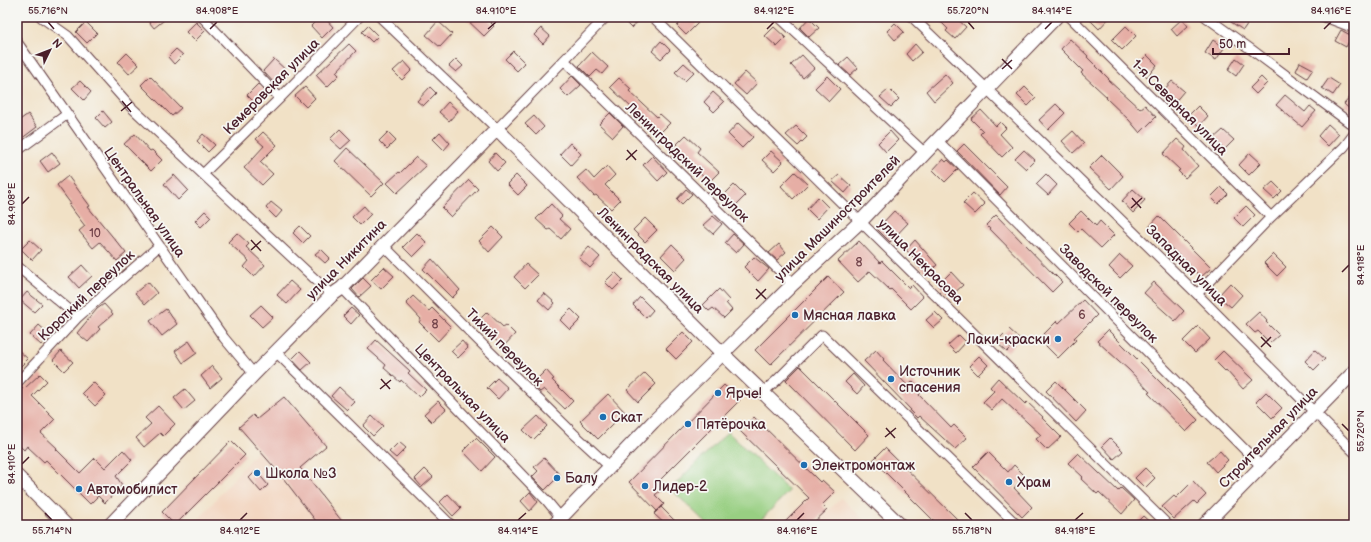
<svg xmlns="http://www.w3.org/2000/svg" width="1371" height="542" font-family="'Balsamiq Sans',sans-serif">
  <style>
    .built { fill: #f3d4be }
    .green { fill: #98cf82; stroke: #717756 }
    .building { fill: #e6aea5 }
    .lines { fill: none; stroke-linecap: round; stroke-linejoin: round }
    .street-casing { stroke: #633c42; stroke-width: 11 }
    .secondary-casing { stroke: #633c42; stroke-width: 15 }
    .street { stroke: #fff; stroke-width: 9 }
    .secondary { stroke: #fff; stroke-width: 13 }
    .ticks { fill: none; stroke: #4a1f2b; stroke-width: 1.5 }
    .poi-dot { fill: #1f6fb2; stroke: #f6f6f2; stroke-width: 1.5 }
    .labels { text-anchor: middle; stroke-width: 3.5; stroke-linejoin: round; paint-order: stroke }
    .number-label { font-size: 12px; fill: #71434a }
    .street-label { font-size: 14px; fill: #4a1f2b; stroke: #f6f6f2 }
    .poi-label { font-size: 14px; fill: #4a1f2b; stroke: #f6f6f2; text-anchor: start }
    .neatline { fill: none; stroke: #4a1f2b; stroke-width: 1.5 }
    .ticks-label { font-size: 10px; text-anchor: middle; fill: #4a1f2b }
  </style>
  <rect width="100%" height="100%" fill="#f6f6f2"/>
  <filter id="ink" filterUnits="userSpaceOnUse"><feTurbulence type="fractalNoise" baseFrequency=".025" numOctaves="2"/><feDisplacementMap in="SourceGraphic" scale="8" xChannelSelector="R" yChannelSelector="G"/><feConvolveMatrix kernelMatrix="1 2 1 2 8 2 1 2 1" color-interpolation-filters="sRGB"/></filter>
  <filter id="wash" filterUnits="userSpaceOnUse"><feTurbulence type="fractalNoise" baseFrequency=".012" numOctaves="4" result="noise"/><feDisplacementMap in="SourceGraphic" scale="16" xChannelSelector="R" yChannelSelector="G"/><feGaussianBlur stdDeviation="0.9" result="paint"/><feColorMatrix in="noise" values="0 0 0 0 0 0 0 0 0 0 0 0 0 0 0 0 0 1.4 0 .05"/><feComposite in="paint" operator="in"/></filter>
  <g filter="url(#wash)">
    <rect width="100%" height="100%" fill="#f1e1c6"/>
    <path class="built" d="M257,451L296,495L319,525H194Z
      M841,498L869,525H814Z"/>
    <path class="green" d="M728,432L789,491L756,525H708L671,489L687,472Z"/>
    <g id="blocks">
      <path class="building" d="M145,17H168L154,28Z
        M320,17H324L333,27L322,38L311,26Z
        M464,17H485L494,26L484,36Z
        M630,17H643L631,28L625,22Z
        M686,17H692L698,23L686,35L677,26Z
        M936,17H955L966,27L955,39L946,31L948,29Z
        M1087,17H1110L1099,29Z
        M1234,17H1252L1243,30L1231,22Z
        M809,18L819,28L809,37L800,28Z
        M1182,19L1188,26L1177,36L1171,29Z
        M438,21L452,34L440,47L426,35Z
        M86,22L97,33L87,43L76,32Z
        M196,22L205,31L195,41L186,32Z
        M895,23L904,32L895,40L887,31Z
        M368,26L378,36L372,42L362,32Z
        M1126,26L1136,36L1122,50L1112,40Z
        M774,27L786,38L777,47L765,36Z
        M541,28L550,36L543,44L534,35Z
        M1341,30L1352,36L1346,47L1335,41Z
        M1070,39L1088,56L1087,57L1109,79L1108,80L1140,109L1145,105L1156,117L1140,133L1129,120L1106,98L1107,97L1081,73L1083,71L1061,49Z
        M1213,40L1224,48L1216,60L1205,53Z
        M661,41L670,50L661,59L652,51Z
        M349,44L356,51L336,72L339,75L327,87L316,75Z
        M915,44L922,52L912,61L906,54Z
        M176,49L183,55L174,64L168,57Z
        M513,51L525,63L517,71L505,59Z
        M592,52L608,67L602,74L597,70L590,77L579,66Z
        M127,53L139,65L129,74L118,62Z
        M802,55L814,68L803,78L791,65Z
        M1147,55L1157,65L1147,77L1136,66Z
        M848,57L858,68L850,75L839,65Z
        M1236,58L1244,64L1236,76L1228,70Z
        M274,59L289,73L277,86L263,71Z
        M456,59L463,66L456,72L449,66Z
        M404,61L412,70L402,80L393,71Z
        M1300,62L1313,69L1307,78L1296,71Z
        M684,63L694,72L685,81L675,72Z
        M745,72L757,83L746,95L734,84Z
        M945,74L953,83L934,101L926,91Z
        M150,76L181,108L172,116L141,85Z
        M572,76L581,85L568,97L560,89Z
        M827,76L840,89L829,101L815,88Z
        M1261,77L1267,83L1256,94L1250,88Z
        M619,78L631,89L629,91L657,117L660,114L670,123L659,134L610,87Z
        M1329,78L1340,85L1333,95L1322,88Z
        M80,81L91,92L84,100L72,88Z
        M1172,81L1184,91L1174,103L1162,92Z
        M258,84L267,93L256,104L247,95Z
        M305,87L315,98L306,107L295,96Z
        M430,87L436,93L423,106L417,101Z
        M1025,87L1036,98L1028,106L1017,95Z
        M889,89L899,99L891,107L880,97Z
        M713,92L724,102L714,112L704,102Z
        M1354,93V113L1344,104Z
        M1285,95L1305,112L1310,106L1316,111L1302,127L1276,105Z
        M448,102L458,111L449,121L439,112Z
        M1056,104L1065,113L1048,130L1039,120Z
        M1198,106L1208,116L1199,126L1188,116Z
        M981,110L996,126L1000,122L1006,128L1000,134L1012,147L1002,157L980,134L983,131L971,119Z
        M103,111L112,122L105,128L96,118Z
        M610,113L623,126L613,137L599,124Z
        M28,114L37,127L21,139L17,134V122Z
        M534,116L544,127L536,135L525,124Z
        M738,123L753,137L742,148L728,134Z
        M1328,124L1339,134L1328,146L1318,136Z
        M796,126L807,137L798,146L786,135Z
        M340,129L351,140L341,149L330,139Z
        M1223,130L1234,140L1224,150L1213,139Z
        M890,131L898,140L886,152L878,143Z
        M1073,131L1084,143L1073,153L1062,141Z
        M263,132L277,145L260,162L273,174L262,185L244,168L264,146L256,139Z
        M388,132L396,140L387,149L379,141Z
        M440,132L450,143L444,150L433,139Z
        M135,134L150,151L152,150L162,160L151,171L124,144Z
        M203,134L215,145L208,152L197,141Z
        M686,135L700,148L697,152L719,172L709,182L673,148Z
        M1177,139L1186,147L1184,150L1198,166L1185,178L1178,171L1180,170L1163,154Z
        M570,143L581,154L571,165L560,154Z
        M964,144L1007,187L1000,195L957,151Z
        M347,148L384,183L371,196L335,161Z
        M1024,150L1035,160L1026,169L1015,159Z
        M771,151L783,162L774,171L762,160Z
        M52,152L60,163L48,172L40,161Z
        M495,153L505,163L497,171L488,161Z
        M1250,153L1261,163L1249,175L1239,165Z
        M1102,155L1123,176L1111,189L1089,168Z
        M652,156L667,172L658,181L643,165Z
        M416,157L426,166L397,193L387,183L399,172L400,173Z
        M943,159L946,162L948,160L958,169L945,182L933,170Z
        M607,166L615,175L605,185L620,200L611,209L596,195L594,196L577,178L586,170L594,179Z
        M795,172L808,184L793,199L781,186Z
        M1046,174L1057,185L1048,195L1036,184Z
        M174,175L188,190L178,200L164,184Z
        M516,175L527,186L518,195L507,184Z
        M839,175L851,186L845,193L832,181Z
        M68,176L90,206L88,207L126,253L117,261L100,242L93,248L79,231L85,226L69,205L71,204L57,185Z
        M469,180L478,189L451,217L442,208Z
        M1273,182L1282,191L1274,199L1264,190Z
        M734,185L745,196L733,208L722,197Z
        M1221,187L1228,194L1218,204L1211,197Z
        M686,189L692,194L682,204L677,199Z
        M1133,189L1145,200L1133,213L1122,201Z
        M973,193L985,204L975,214L963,203Z
        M818,197L828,207L817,219L807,209Z
        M271,202L282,211L276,218L266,208Z
        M551,204L562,216L559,219L570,229L561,239L550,229L548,230L536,219Z
        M364,206L371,214L360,225L352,217Z
        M1246,206L1255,215L1243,227L1234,218Z
        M205,211L211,217L201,227L195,221Z
        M894,211L908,223L890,242L877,229Z
        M1081,211L1096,226L1100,221L1114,235L1101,248L1081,229L1078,232L1069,223Z
        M996,215L1054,275V274L1062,282L1052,292L986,225Z
        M713,216L722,224L713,234L703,225Z
        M1159,216L1211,268L1201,277L1149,227Z
        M645,218L657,230L645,242L633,230Z
        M300,226L310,236L303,243L293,233Z
        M493,227L503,237L489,252L479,241Z
        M237,233L249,244L246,247L265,265L254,277L244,267L249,261L228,242Z
        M417,233L427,243L413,257L403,247Z
        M733,234L744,244L736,253L725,243Z
        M30,240L41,250L32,260L21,249Z
        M915,240L937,265L927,274L916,263L918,261L906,250Z
        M859,241L880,263L882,261L909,288L912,285L923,297L911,309L891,289L890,290L870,271L858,282L838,261Z
        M672,244L686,258L675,270L661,256Z
        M779,244L786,252L777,260L769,253Z
        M589,247L600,257L590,268L579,258Z
        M321,249L330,258L325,263L315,254Z
        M1273,254L1286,267L1277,276L1264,263Z
        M1120,255L1132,266L1120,278L1109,267Z
        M754,257L769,269L758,281L744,267Z
        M432,259L460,290L452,298L423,269Z
        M526,264L538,275L525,288L514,277Z
        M82,265L92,276L79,288L69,277Z
        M384,267L394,276L381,289L371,280Z
        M615,272L623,280L613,290L605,282Z
        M951,272L963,285L950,297L938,285Z
        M828,277L844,292L770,365L755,350Z
        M363,278L371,286L359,297L352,289Z
        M290,281L300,290L287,304L277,295Z
        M148,282L157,293L145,304L135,293Z
        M1154,282L1184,311L1175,321L1144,293Z
        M1230,283L1242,295L1231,307L1218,296Z
        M719,289L729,300L726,303L732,310L724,318L713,308L709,311L703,305Z
        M27,292L42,304L34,312L20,300Z
        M544,293L555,303L549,310L538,300Z
        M413,296L429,311L432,308L451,327L438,341L419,322L421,319L406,303Z
        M640,297L653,310L646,318L633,305Z
        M1083,300L1097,315L1074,338L1076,340L1058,358L1039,339L1057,321L1059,323Z
        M104,304L113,314L98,327L100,329L88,342L77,333L97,309Z
        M261,305L273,317L262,327L250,315Z
        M351,308L359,315L351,324L343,316Z
        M166,309L177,324L162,336L150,321Z
        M571,309L581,319L570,330L560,320Z
        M487,312L503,327L506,325L515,334L503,347L477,322Z
        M935,312L943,320L934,328L926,320Z
        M1259,312L1267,321L1266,322L1279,335L1270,343L1258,331L1255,333L1246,324Z
        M39,325L50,335L41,345L30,335Z
        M1198,326L1210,339L1195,353L1183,341Z
        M1009,329L1020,339L1007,352L996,342Z
        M1108,330L1198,420L1186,432L1148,393L1150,392L1129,370L1097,341Z
        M683,332L693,342L676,359L666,349Z
        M959,335L966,342L956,353L948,345Z
        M376,340L410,371L408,373L426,390L419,397L401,380L400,382L384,368L386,365L368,349Z
        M189,341L197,353L183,363L175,351Z
        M462,341L468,348L458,358L451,351Z
        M17,349L28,359L17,370Z
        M876,350L884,359L883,360L908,386L913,381L922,391L919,395L951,428L954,425L967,438L955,449L919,416L917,418L910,411L911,410L864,361Z
        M1315,350L1325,359L1314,370L1305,361Z
        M61,351L73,362L64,371L53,360Z
        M300,351L311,362L302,370L292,359Z
        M1223,351L1253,380L1243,389L1226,370L1225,371L1214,360Z
        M979,356L988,365L978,375L969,366Z
        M212,366L222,378L210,388L201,376Z
        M800,366L869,435L855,450L786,380Z
        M546,370L554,379L552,380L573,401L565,409L544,389L540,392L532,384Z
        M645,373L656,384L638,402L627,390Z
        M40,374L47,381L32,396L55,419L41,433L57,448L56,449L80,473L95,458L105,468L123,450L132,460L116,476L122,485L105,503L98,496L90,504L46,460L44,462L27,446L24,450L17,443V394L24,387L25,388Z
        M853,374L864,386L857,394L845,382Z
        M497,378L508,388L498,399L487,388Z
        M998,378L1025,404L1027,402L1043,417L1042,418L1061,437L1047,450L1036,439L1041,435L1002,399L992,410L983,402L994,391L990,387Z
        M1056,381L1086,411L1076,422L1046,391Z
        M93,382L106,395L95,406L82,393Z
        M724,385L740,400L656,484L661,490L655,495L664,504L657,511L629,482Z
        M339,387L355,402L347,410L331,396Z
        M185,389L195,401L184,410L174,398Z
        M1266,392L1282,408L1272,418L1256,402Z
        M608,394L625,412L598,439L580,421Z
        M284,397L326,446L300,468L345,525H319L280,474L239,427L253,415L257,419Z
        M438,401L446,409L432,422L424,414Z
        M158,406L175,424L163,436L160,433L144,447L136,438L151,424L145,418Z
        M372,416L383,426L373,436L363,426Z
        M538,416L547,426L533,440L523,430Z
        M754,417L820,482L822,480L835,492L822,505L827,510L811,525H782L809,498L740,431Z
        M476,438L495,457L482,471L463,451Z
        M1110,438L1123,451L1114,459L1102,446Z
        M231,441L245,455L175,525L162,512Z
        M399,442L406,448L396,458L389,452Z
        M885,448L956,518L963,525H938L873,460Z
        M1220,451L1228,460L1216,472L1207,462Z
        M988,452L1008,472L1014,465L1025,476L1014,488L1032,507L1022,517L973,467Z
        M1078,453L1118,491L1121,488L1134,500L1122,514L1099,492L1097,494L1081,479L1083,477L1068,463Z
        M544,458L560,475L545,490L532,477L538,471L534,467Z
        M1145,468L1155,478L1145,488L1135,478Z
        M425,469L433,477L422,487L415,479Z
        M256,471L268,485L261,492L249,478Z
        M1193,481L1206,495L1197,504L1194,501L1174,519L1162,507L1174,496L1176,498Z
        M530,492L538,502L530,511L521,501Z
        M448,494L461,508L453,516L440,502Z
        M661,507L679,525H666L654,514Z
        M1143,516L1153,525H1134Z"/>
    </g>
  </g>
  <g filter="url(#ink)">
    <use href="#blocks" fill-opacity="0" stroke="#633c42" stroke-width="1"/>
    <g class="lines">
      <defs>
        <path id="street" d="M41,17L68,36L131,107L332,295
          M202,17L280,98
          M380,17L497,129L606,17
          M653,17L1168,525
          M779,17L925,153
          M912,17L987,89L1197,294L1354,452
          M1070,17L1271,217
          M1206,17L1252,50L1354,126
          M1325,17L1354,28
          M17,42L224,338L254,374
          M564,60L793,284
          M937,140L1261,466
          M17,151L66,115
          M203,174L280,98L359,17
          M383,245L480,342L573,433L610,467
          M17,266L78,317
          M342,288L547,501L561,518
          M1197,294L1271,217L1344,147L1354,134
          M276,352L451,525
          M17,383L78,317L159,246
          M763,392L776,381L822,335L1017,525"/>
        <path id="secondary" d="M17,476L66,525
          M110,525L254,374L332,295L342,288L497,129L723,354L900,525
          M554,525L653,422L708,368L793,284L861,221L925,153L1056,17
          M1204,525L1354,372"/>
      </defs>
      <use href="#street" class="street-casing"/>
      <use href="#secondary" class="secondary-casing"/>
      <use href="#street" class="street"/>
      <use href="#secondary" class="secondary"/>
    </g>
  </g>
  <path class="ticks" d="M48,22L54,29M968,22L974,29M210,29L217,22M488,29L496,22M767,29L774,22M1045,29L1052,22M1324,29L1331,22M1002,59L1012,69M1002,69L1012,60M122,101L131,112M121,111L132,102M627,150L636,160M626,160L637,150M1132,198L1141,208M22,204L29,197M1131,208L1142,198M251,240L261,251M251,250L261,241M1342,272L1349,265M756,289L766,299M756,299L766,289M1261,337L1271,347M1261,347L1271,337M381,379L390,389M380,389L391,380M1342,424L1349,431M886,428L895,438M885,437L896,428M22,464L29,457M45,513L52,520M965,513L972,520M240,520L247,513M518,520L526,513M797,520L804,513M1075,520L1083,513"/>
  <g class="poi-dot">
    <circle cx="795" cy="315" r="4"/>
    <circle cx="1058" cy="339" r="4"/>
    <circle cx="891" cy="379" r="4"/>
    <circle cx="718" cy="393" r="4"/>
    <circle cx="603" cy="417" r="4"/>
    <circle cx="688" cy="424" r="4"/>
    <circle cx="804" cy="465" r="4"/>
    <circle cx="257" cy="473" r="4"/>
    <circle cx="557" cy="478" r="4"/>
    <circle cx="1009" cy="482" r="4"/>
    <circle cx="645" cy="486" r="4"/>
    <circle cx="79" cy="489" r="4"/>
  </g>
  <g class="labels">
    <g class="number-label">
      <text x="95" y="237">10</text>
      <text x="859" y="266">8</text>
      <text x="1082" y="319">6</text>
      <text x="435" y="328">8</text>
    </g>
    <g class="street-label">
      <text transform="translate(271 86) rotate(-45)" y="5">Кемеровская улица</text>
      <text transform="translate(1180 107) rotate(45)" y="5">1-я Северная улица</text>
      <text transform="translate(688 162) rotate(44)" y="5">Ленинградский переулок</text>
      <text transform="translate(145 202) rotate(55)" y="5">Центральная улица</text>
      <text transform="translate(837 218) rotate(-45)" y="5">улица Машиностроителей</text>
      <text transform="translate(346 259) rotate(-45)" y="5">улица Никитина</text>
      <text transform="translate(651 260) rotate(45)" y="5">Ленинградская улица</text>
      <text transform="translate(921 261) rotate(45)" y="5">улица Некрасова</text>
      <text transform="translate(1187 265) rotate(45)" y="5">Западная улица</text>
      <text transform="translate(1109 293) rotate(45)" y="5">Заводской переулок</text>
      <text transform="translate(86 295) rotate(-43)" y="5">Короткий переулок</text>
      <text transform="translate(505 347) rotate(45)" y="5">Тихий переулок</text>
      <text transform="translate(463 393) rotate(46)" y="5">Центральная улица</text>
      <text transform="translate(1268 437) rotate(-46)" y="5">Строительная улица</text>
    </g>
    <g class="poi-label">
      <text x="803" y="320">Мясная лавка</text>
      <text x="1050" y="344" text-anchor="end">Лаки-краски</text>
      <text x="899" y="376">Источник<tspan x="899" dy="16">спасения</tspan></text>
      <text x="726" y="398">Ярче!</text>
      <text x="611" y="422">Скат</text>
      <text x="696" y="429">Пятёрочка</text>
      <text x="812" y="470">Электромонтаж</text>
      <text x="265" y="478">Школа №3</text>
      <text x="565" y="483">Балу</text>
      <text x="1017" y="487">Храм</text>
      <text x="653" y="491">Лидер-2</text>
      <text x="87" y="494">Автомобилист</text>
    </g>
  </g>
  <rect width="1371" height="542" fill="none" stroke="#f6f6f2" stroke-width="44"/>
  <g transform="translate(50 50) rotate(47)" stroke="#f6f6f2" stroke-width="3" paint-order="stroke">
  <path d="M0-3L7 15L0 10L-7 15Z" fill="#4a1f2b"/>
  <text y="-6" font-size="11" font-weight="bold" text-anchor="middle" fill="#4a1f2b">N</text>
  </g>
  <path d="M1213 48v6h76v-6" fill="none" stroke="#4a1f2b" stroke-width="2"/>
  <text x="1219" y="48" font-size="12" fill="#4a1f2b" stroke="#f6f6f2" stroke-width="3" paint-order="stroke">50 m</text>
  <rect x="22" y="22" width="1327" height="498" class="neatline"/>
  <g class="ticks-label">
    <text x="48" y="14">55.716°N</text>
    <text x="217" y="14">84.908°E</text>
    <text x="496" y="14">84.910°E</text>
    <text x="774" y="14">84.912°E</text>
    <text x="968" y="14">55.720°N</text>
    <text x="1052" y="14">84.914°E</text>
    <text x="1331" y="14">84.916°E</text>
    <text transform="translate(11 204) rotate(-90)" y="4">84.908°E</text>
    <text transform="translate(1360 265) rotate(-90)" y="4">84.918°E</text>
    <text transform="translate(1360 431) rotate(-90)" y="4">55.720°N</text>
    <text transform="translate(11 464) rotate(-90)" y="4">84.910°E</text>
    <text x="52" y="534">55.714°N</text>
    <text x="240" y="534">84.912°E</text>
    <text x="518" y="534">84.914°E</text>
    <text x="797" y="534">84.916°E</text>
    <text x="972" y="534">55.718°N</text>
    <text x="1075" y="534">84.918°E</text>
  </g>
</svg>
